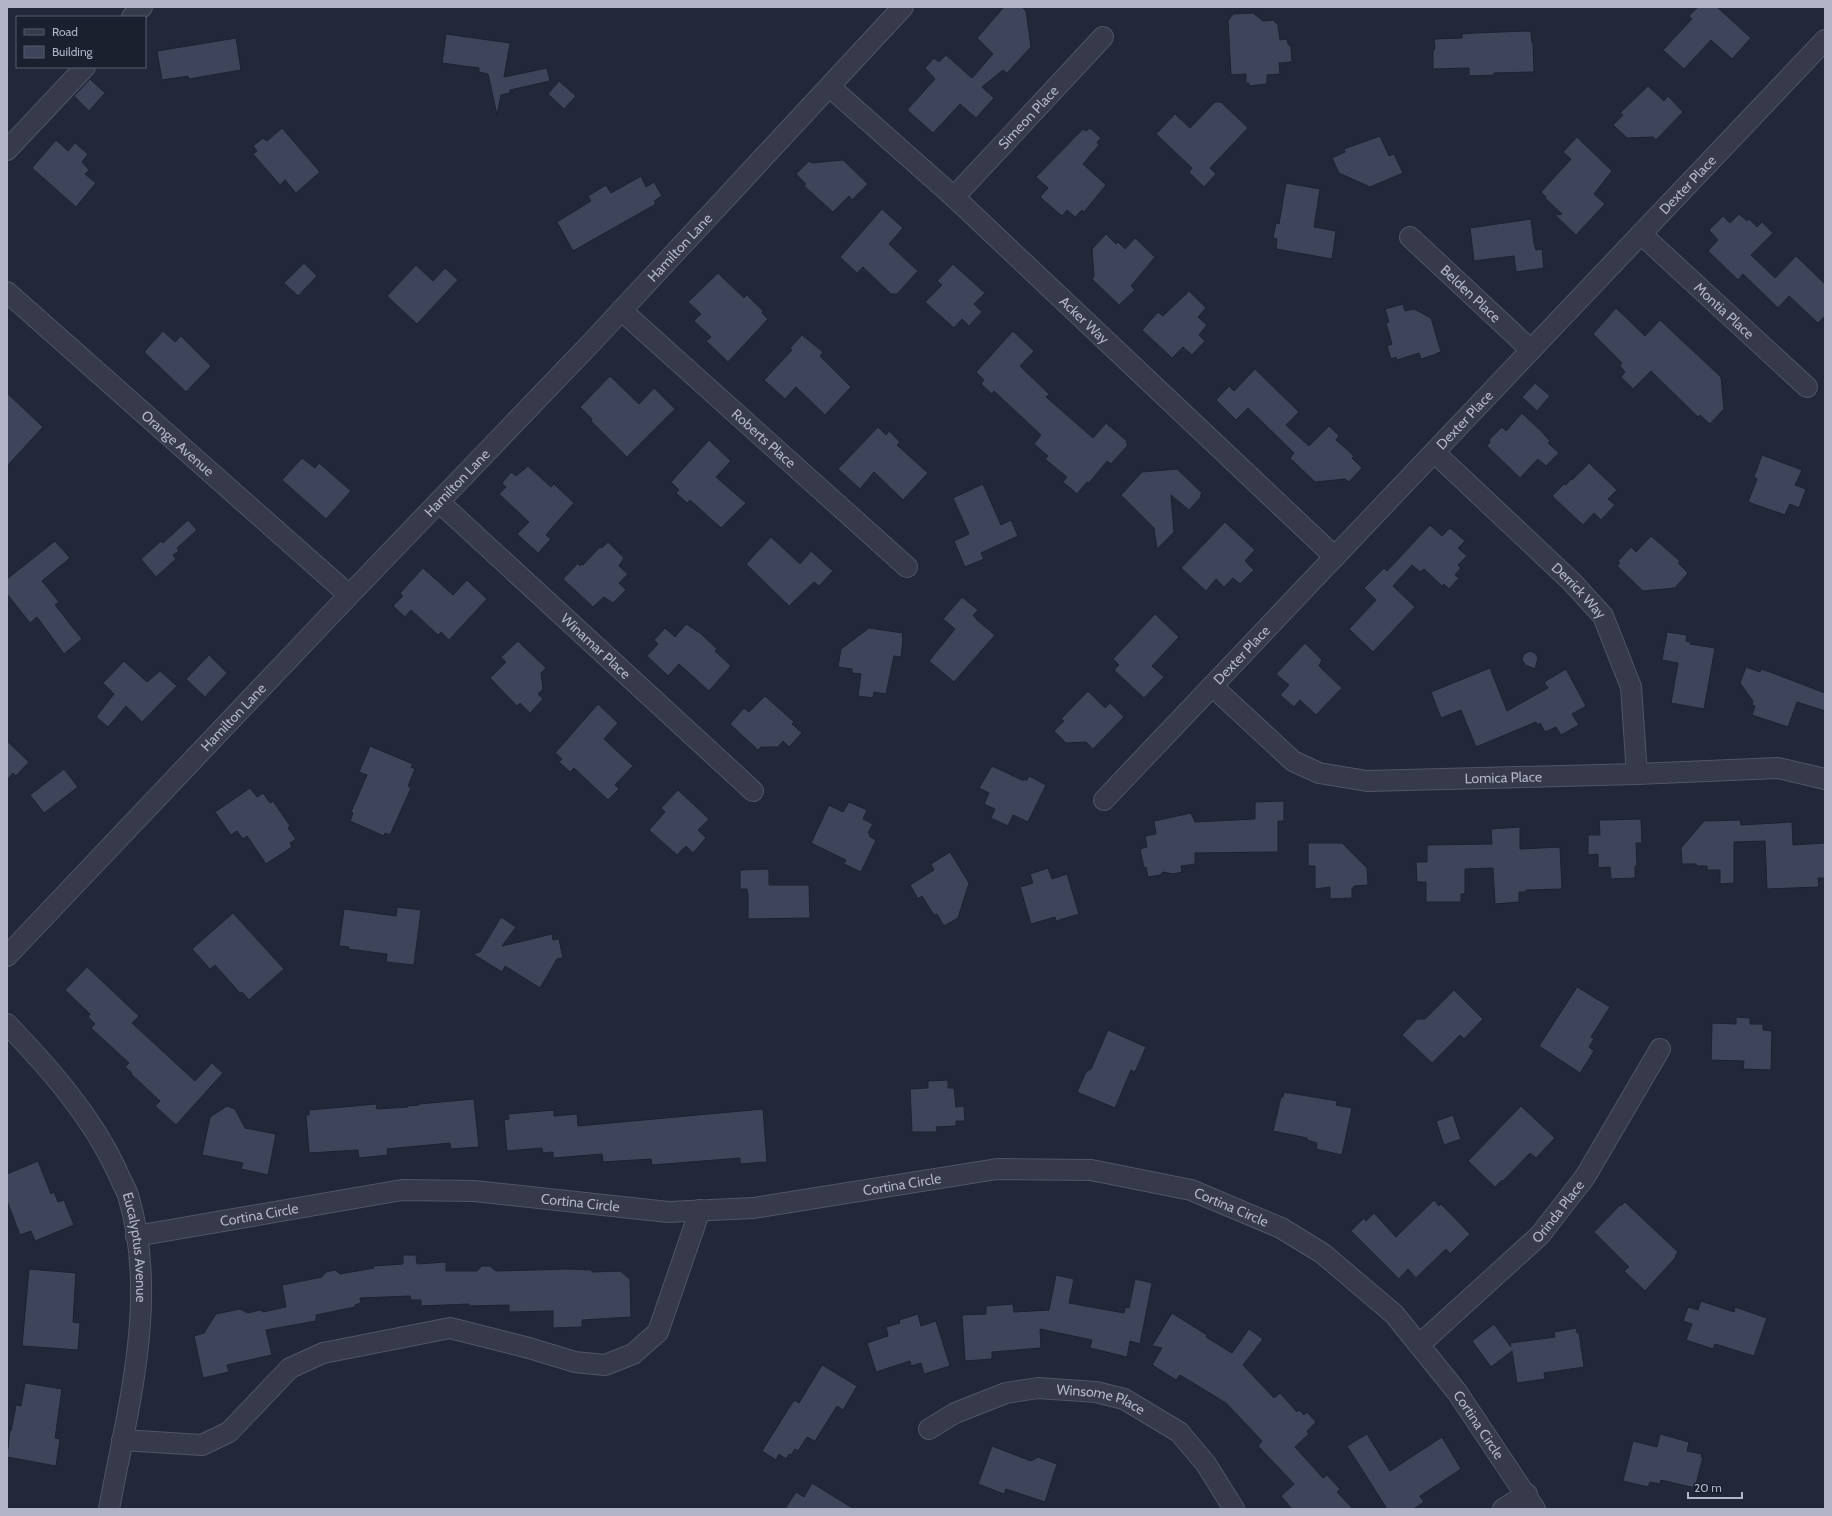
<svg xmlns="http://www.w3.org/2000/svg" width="1832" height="1516" font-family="Cabin,sans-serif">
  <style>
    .building { fill: #3e445a; stroke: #1d2231 }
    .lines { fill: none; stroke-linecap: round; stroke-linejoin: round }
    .minor-casing { stroke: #515565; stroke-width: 22 }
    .minor { stroke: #363a4b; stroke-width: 20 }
    .labels { text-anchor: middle; stroke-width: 3; stroke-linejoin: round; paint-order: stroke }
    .street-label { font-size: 14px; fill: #b1b5c7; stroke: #1b202f }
  </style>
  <rect width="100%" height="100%" fill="#22283a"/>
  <path class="building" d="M1004,7H1022L1026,11L1031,47L1007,73L1003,70L982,87L994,98L976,118L960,104L933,133L907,110L935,79L925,68L934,58L939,62L946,55L972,78L993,54L977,38Z
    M1698,7H1717L1751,38L1732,59L1711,40L1684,69L1663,50L1692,19L1689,16Z
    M1253,13L1263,21L1273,20L1278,25L1280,40L1287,39L1288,44L1291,47L1292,62L1279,63L1280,74L1267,75V84L1249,86V83H1246V74L1231,75L1228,21L1233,14Z
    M1526,31L1531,32L1532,43H1533L1534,72L1494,73V75L1469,76V68L1433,69V50L1435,49L1434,39L1462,38V34L1474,33Z
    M446,34L510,43L504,77L547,68L550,81L510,90V93L501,95L497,115L488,74L479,72V68L442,63Z
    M236,38L241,70L189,79L188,76L162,80L157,51Z
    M90,79L105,93L89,111L74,96Z
    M559,81L576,96L564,109L548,94Z
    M1648,86L1664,101L1668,96L1683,112L1656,140L1653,137L1627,138L1613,125L1623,115L1620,113Z
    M1215,102H1221L1248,128L1210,168L1216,174L1204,187L1189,172L1192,168L1156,134L1175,114L1190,128Z
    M282,128L320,172L296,193L285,180L280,185L253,154L257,151L253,146L263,138L267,141Z
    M1090,128L1101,138L1097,142L1099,145L1083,164L1106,185L1084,212L1082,210L1075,217L1067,210L1062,216L1040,197L1048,188L1036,177L1083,129L1086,131Z
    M1380,136L1389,156L1394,154L1403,173L1370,187L1339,173L1332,158L1345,152L1344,149Z
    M1577,137L1612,171L1594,194L1605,204L1576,235L1555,215L1562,214L1545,198L1546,197L1541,192L1571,159L1563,152Z
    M56,140L68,151L75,143L88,154L82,162L89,170L85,174L96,183L76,207L32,168Z
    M843,160L868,184L852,200L849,196L833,212L804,186L806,184L796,174L809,161L812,163Z
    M641,176L646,187L654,182L662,196L654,201L656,204L573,251L557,222L591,201L588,196L606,185L611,193Z
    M1286,183L1320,189L1314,227L1336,231L1332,259L1276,249L1277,239L1273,238L1276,223L1279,224Z
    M882,209L903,228L889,244L918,271L897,294H891L863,267L857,273L840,257Z
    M1739,214L1747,221L1749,219L1757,227L1762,222L1773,233L1751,255L1775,278L1796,256L1825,284V316L1818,323L1789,296L1778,308L1743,274L1738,280L1708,251L1718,240L1709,230L1723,216L1730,223Z
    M1531,219L1534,243L1536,250L1542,249L1544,268L1516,272L1514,256L1474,261L1470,228Z
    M1106,234L1116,244L1118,242L1125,249L1135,238L1155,257L1131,286L1135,290L1119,305L1092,279L1094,276L1092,249Z
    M304,263L317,276L298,296L284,283Z
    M953,264L985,293L974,304L982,312L969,326L962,319L954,328L925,302L942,285L937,281Z
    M416,265L433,281L445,268L458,280L417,324L387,296Z
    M718,273L744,298L747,295L763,311L762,313L768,319L728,362L706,341L711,337L694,321L701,314L688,302Z
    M1189,291L1206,308L1198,317L1207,325L1199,335L1205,341L1192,355L1183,347L1172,358L1142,330L1158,312L1163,316Z
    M1403,304L1405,311L1414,309L1431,318L1441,352L1437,353V354L1421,359L1419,353L1397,360L1396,357L1391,359L1387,346L1392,344L1386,323L1389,322L1385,309Z
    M1616,308L1645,336L1660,320L1721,377L1724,409L1710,424L1700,415L1698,417L1651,371L1633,389L1621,377L1625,372L1620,366L1622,363L1593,334Z
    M163,331L175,342L181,336L211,366L186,392L144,352Z
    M1013,331L1034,351L1020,366L1049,394L1046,397L1093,438L1106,423L1127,441L1126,443L1128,445L1111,464L1107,461L1089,483L1087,482L1077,494L1063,482L1067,477L1045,459L1048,456L1034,444L1041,435L994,391L992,394L981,384L984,380L976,372Z
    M802,335L823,352L820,356L851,387L825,415L796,387L785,399L764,380L792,350L790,348Z
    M1255,369L1299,412L1286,425L1309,446L1329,426L1339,436L1336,440L1354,456L1352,458L1362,468L1349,482L1345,479L1315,482L1290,458L1294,453L1248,408L1236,420L1216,400L1229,386L1234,391Z
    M610,376L639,404L654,388L675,409L627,457L591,421L592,419L580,407Z
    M1535,383L1550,396L1537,411L1522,397Z
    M7,393L43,427L7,466Z
    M1522,413L1542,432L1550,441L1548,443L1559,453L1546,466L1538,459L1520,478L1487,446L1490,442L1489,440L1502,427L1506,431Z
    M878,427L886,435L889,431L900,442L897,445L928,473L903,500L874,472L860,489L838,469Z
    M709,440L731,461L716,477L746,503L721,528L690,500L687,503L676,493L679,490L671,482Z
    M1762,455L1802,470L1795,485L1806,489L1799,508L1790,504L1785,515L1748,502L1757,479L1754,477Z
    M302,458L315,468L319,463L351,491L326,519L282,480Z
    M1589,463L1617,490L1608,499L1615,505L1601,520L1594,513L1583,525L1552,496L1564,484L1566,485L1571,479L1572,480Z
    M528,466L551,487L554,484L574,503L550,530L546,535L551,539L538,553L517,534L529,522L499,494L506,487L502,483L511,472L516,476Z
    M1177,469L1202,493L1200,496L1201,497L1189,510L1171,495L1174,532L1157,549L1154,528L1121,495L1142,472Z
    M983,484L1001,525L1011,520L1018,536L981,553L984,559L965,567L954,541L969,534L953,498Z
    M188,520L197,530L177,548L179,551L173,555L176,559L156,577L141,559L161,541L163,543Z
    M1225,522L1255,550L1245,561L1254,570L1240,584L1233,578L1224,587L1216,579L1206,591L1181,568Z
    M1430,525L1442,536L1450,528L1465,541L1458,548L1467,556L1458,565L1461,568L1455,575L1459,578L1449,589L1444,584L1442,586L1424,569L1420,572L1412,565L1393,586L1415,607L1373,652L1349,629L1376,600L1364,588L1384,568L1387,571Z
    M1651,536L1680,561L1678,563L1688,573L1675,588L1643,591L1617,566L1620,563L1618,561L1631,547L1636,552Z
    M771,537L800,564L811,551L833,571L819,586L814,582L789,606L746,564Z
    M55,541L70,558L42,581L59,602L55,605L82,639L64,654L37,617L30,623L7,594V579Z
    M608,542L624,558L619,566L628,574L619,583L626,590L613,603L604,597L593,607L563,579L578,563L580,566L582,564L583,565L600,547L602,548Z
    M423,568L453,595L467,580L487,599L449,640L441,632L438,635L411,610L405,617L393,606L403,596L400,593Z
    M962,597L978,610L973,615L977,620L995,635L954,682L929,661L955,629L943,619Z
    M1155,614L1179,637L1152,666L1164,677L1144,698L1114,670L1119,665L1113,659Z
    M686,624L700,633L717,649L715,651L731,666L709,691L679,664L668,676L647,656L658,644L654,640L665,628L675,637Z
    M869,628L903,633L902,638L903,639L901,657L894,656L886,694L874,692L873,698L858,696L861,674L852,673V669L838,667L841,649Z
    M1667,632L1687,635L1686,641L1690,642V644L1715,648L1704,709L1671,703L1678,663L1662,660Z
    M518,641L546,668L541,673L543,689L538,694L543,699L530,713L520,703L517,706L490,678L506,662L501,657Z
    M1305,643L1322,660L1319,666L1342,688L1316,715L1300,700L1294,707L1280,695L1289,685L1276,674Z
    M1530,651L1535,653L1538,658L1535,669L1525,665L1522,659L1524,654Z
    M209,655L227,673L205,697L186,679Z
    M124,661L147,682L160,671L177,686L142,722L126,706L108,727L96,717L114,694L103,683Z
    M1746,667L1760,672L1761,669L1770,672L1825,693V711L1797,702L1788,727L1752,715L1755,706L1752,705L1753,701L1740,683Z
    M1490,668L1507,711L1548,688L1544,682L1566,669L1586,706L1572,714L1579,725L1561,735L1556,727L1545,732L1540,723L1537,725L1536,722L1476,747L1461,710L1441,718L1431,692Z
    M1087,692H1089L1105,708L1110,703L1124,717L1093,749L1086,742L1066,743L1054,731L1064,721L1061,719Z
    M765,696L794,722L792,724L802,733L789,747L783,741L778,747H761L758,750L730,724L744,708L749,712Z
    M598,704L618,723L604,739L633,766L615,785L619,789L608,800L574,768L570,772L559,762L562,759L555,753Z
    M7,741L29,762L16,776L13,773L7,780Z
    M370,746L413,764L411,767L415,769L408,786L411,788L390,835L385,833L384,836L350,821L353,813L351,812L367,775L359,772Z
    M992,766L1022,780H1027L1029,776L1046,785L1028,822L1013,815L1008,826L991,818L995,809L984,804L989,793L979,788Z
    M64,769L78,787L44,813L30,795Z
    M250,788L257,797L263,793L270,803L273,801L290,826L288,828L296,839L290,843L292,847L266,864L247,836L243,839L237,831L231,835L215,812Z
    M678,790L709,819L698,830L706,838L693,853L686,846L677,855L649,830L665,812L661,808Z
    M1284,801V821H1278V852L1195,853V864L1181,866L1182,872L1173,874L1163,872L1160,875L1148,877L1146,867L1144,868L1140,849L1147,847L1145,836L1156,834L1154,821L1191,813L1195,822L1255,819V802Z
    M849,802L867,810L863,819L873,824L868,833L870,834L869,836L876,840L861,872L844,864L846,860L811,843L829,805L843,812Z
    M1641,819L1642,843H1636L1637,866H1635V878L1611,879L1610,867L1598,868V854L1588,855V835H1600L1599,820Z
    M1740,820L1741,825L1792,822L1793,845L1825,843V878H1818L1819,887L1767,889L1765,841L1734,842V883L1720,884V870H1707V866H1697L1696,864H1682L1681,848L1704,821Z
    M1520,827V849L1560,847L1562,889L1526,890V892H1519V902L1495,904L1493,868L1465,869V894H1461V902H1426V882H1417L1416,862H1427V845L1492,844L1491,829Z
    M1308,843H1342L1367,868L1368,885L1354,886V888H1352V898L1330,899V887L1315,889V866H1308Z
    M950,852L969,883L958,918L944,926L937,914L934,915L922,896L918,899L910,885L934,870L931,864Z
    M1048,868L1052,879L1067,874L1079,914L1056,921L1055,917L1031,924L1020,887L1033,883L1030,874Z
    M769,869V885H809L810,918L748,919V896L747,889H740V870Z
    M397,907L421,910L414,965L386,962L387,954L348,949L349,947L339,946L344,909L396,916Z
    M233,913L284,969L249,1000L242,992L240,993L215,965L210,969L192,949Z
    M501,917L516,927L502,946L552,934L553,940L559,939L563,958L557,959L540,988L505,966L502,972L473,954L480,952Z
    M87,967L139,1016L132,1023L195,1081L212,1063L223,1073L176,1125L155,1106L160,1101L131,1074L132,1073L125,1067L129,1063L91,1028L95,1024L88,1017L90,1014L65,990Z
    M1577,987L1610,1007L1591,1037L1594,1039L1589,1047L1594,1051L1580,1073L1539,1046Z
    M1454,990L1483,1019L1464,1039L1460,1035L1432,1063L1402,1035L1417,1019H1425Z
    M1736,1017L1750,1018V1024H1763V1030L1772,1031L1771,1070L1743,1069L1744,1061L1711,1060L1712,1023L1736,1024Z
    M1108,1030L1146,1047L1135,1072L1131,1070L1115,1108L1077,1092L1086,1072L1091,1069Z
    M948,1080V1088H954L956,1107L964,1106L965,1121H956V1126L936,1127L937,1132H912L910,1089L928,1088V1081Z
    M1284,1092L1337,1101L1336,1105L1352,1108L1342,1155L1316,1149L1317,1143L1307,1140V1138L1273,1131L1281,1097H1283Z
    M474,1099L479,1147L451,1149L450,1143L387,1149L388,1155L359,1158L358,1150L309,1153L306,1115H309V1110L376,1104L377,1109L408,1107L407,1106L419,1105V1104Z
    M227,1106L235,1109L245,1128L276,1134L268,1175L241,1169L243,1163L202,1155L210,1117Z
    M1521,1106L1555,1138L1536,1158L1530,1153L1503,1181L1502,1180L1495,1187L1468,1161Z
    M763,1109L767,1162L740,1164V1158L652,1165L651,1159L603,1162L602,1154L553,1158V1152L543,1153L542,1148L507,1151L504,1120L509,1119L508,1114L554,1110V1116L577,1114L578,1126Z
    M1453,1115L1461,1139L1444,1145L1436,1121Z
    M38,1161L51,1194L54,1192L58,1202L64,1200L74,1225L35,1241L31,1231L20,1235L7,1201V1174Z
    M1434,1200L1439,1206L1441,1204L1470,1234L1450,1254L1446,1249L1416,1278L1408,1269L1399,1279L1351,1231L1364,1218L1366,1221L1374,1213L1396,1237Z
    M1625,1202L1678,1252L1675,1256L1676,1257L1645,1291L1624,1271L1629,1267L1594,1232L1620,1205L1621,1206Z
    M403,1255H416L417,1264L446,1262V1271H477L482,1266H490L496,1271L568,1269L592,1270V1272L620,1271L630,1279L631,1317L582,1320V1327L553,1328V1311L509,1312V1305L469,1306V1304L421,1306V1300H411L410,1296L360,1298L361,1303L355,1305V1307L316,1315V1321L266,1330L272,1355L227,1365L229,1372L203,1378L194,1336L204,1333L216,1314L240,1309L248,1313L260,1310L263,1312L286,1307L282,1285L322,1277L326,1272L335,1270L340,1274L374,1268L373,1266L403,1264Z
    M29,1269L76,1273L73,1322L80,1323L78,1350L22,1346Z
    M1056,1275L1074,1279L1069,1303L1124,1313L1125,1307L1129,1308L1135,1279L1152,1283L1140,1344L1130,1341L1127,1357L1090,1348L1092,1340L1040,1329L1041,1348L992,1352V1359L965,1361L962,1315L986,1314V1306L1013,1304L1014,1312L1049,1310Z
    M1701,1301L1734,1312L1735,1307L1767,1318L1754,1356L1715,1344L1713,1349L1686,1340L1692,1324L1683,1321L1688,1307L1698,1310Z
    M1172,1313L1207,1335L1206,1337L1232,1353L1249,1329L1263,1339L1243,1365L1274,1398L1280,1393L1297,1412L1299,1410L1304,1415L1307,1412L1316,1422L1307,1431L1309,1434L1295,1447L1323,1478L1327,1475L1340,1489L1337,1492L1353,1509H1292L1281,1496L1294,1484L1258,1446L1262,1441L1226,1403L1180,1375L1176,1380L1152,1365L1162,1348L1152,1346Z
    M918,1314L921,1326L936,1321L950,1366L924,1374L921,1363L911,1366L910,1361L876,1372L867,1343L888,1336L886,1327L900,1323L899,1320Z
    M1494,1324L1511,1347L1510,1343L1555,1337L1554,1332L1576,1328L1577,1333H1579L1584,1367L1544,1373L1545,1379L1517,1383L1512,1351L1491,1367L1472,1341Z
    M822,1365L857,1386L843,1410L837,1406L815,1441L807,1437L798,1451L795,1449L791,1455L789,1454L786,1459L779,1454L776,1460L762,1451L794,1400L799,1403Z
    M25,1383L62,1389L55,1438L60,1439L56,1466L7,1457L10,1430L11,1431L16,1405L21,1406Z
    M1367,1434L1390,1471L1442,1437L1461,1469L1420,1496L1424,1502L1413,1509H1387L1347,1446Z
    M1660,1434L1689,1442L1687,1451L1702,1454L1701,1457H1703L1695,1488L1661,1480L1660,1484L1650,1482L1648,1487L1623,1481L1633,1441L1657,1447Z
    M992,1446L1031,1461L1038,1457L1057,1464L1045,1502L1006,1489L1004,1494L978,1484Z
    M812,1483L854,1509H785L796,1492L804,1497Z"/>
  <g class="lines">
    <defs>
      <g id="minor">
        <path d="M132,17L142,7"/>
        <path id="s1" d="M830,87L954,197L1335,557"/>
        <path d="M7,150L85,67"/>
        <path id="s2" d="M954,197L1103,37"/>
        <path id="s3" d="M1641,234L1807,387"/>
        <path id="s4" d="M1410,237L1531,350"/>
        <path id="s5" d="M7,292L349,595"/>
        <path id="s6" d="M621,310L907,567"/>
        <path id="s7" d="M1435,453L1572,582L1603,616L1631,687L1637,774"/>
        <path id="s8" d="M439,502L753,791"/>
        <path id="s9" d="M1212,686L1293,761L1319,773L1367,781L1637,774L1778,768L1825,779"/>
        <path id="s10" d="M1104,800L1825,40"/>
        <path id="s11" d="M7,956L335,610L593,341L903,7"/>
        <path id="s12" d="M7,1024C49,1068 91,1115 117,1171C120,1179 125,1187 128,1195C159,1298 128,1407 109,1509"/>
        <path id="s13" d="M136,1236L402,1190L474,1191L668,1212L754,1208L997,1169L1091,1170L1191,1190L1281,1228L1322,1253L1394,1314L1457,1392L1535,1509"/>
        <path id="s14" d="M1419,1345L1540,1235L1585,1177L1660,1049"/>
        <path id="s15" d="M929,1429L955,1413L1006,1393L1038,1388L1096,1392L1124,1399L1179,1432L1206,1464L1234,1509"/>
        <path d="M122,1440L202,1445L229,1432L290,1368L323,1353L450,1328L529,1348L575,1362L605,1365L633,1354L658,1332L700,1210"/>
        <path d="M1503,1509L1527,1494"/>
      </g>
    </defs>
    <use href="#minor" class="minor-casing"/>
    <use href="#minor" class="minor"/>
  </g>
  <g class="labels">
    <g class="street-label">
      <text dy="5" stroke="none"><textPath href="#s2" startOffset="109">Simeon Place</textPath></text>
      <text dy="5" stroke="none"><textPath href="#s10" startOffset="848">Dexter Place</textPath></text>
      <text dy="5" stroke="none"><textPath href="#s11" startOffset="977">Hamilton Lane</textPath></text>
      <text dy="5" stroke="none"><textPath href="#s4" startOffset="83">Belden Place</textPath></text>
      <text dy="5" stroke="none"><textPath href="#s3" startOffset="113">Montia Place</textPath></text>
      <text dy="5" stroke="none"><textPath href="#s1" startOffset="345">Acker Way</textPath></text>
      <text dy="5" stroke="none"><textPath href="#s10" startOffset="524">Dexter Place</textPath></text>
      <text dy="5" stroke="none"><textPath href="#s6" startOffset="192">Roberts Place</textPath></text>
      <text dy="5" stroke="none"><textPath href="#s5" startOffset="228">Orange Avenue</textPath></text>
      <text dy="5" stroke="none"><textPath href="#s11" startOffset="653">Hamilton Lane</textPath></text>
      <text dy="5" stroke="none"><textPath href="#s7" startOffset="199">Derrick Way</textPath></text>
      <text dy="5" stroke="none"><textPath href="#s8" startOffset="213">Winamar Place</textPath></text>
      <text dy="5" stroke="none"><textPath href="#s10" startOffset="200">Dexter Place</textPath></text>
      <text dy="5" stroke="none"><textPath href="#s11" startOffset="329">Hamilton Lane</textPath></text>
      <text dy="5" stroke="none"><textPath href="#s9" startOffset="324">Lomica Place</textPath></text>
      <text dy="5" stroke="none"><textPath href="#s13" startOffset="773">Cortina Circle</textPath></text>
      <text dy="5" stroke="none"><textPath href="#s13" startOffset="449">Cortina Circle</textPath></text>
      <text dy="5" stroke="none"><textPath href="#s13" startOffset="1109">Cortina Circle</textPath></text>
      <text dy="5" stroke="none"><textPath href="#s14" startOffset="193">Orinda Place</textPath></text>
      <text dy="5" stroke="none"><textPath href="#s13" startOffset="125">Cortina Circle</textPath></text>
      <text dy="5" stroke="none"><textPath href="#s12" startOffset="264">Eucalyptus Avenue</textPath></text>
      <text dy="5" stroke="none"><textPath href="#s15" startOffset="182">Winsome Place</textPath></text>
      <text dy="5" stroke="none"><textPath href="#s13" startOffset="1445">Cortina Circle</textPath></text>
    </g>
  </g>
  <rect width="1832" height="1516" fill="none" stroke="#b1b5c7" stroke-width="16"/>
  <rect x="16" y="16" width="130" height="52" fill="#1b202f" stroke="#575c6c"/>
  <rect x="24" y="29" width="20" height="6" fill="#363a4b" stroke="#575c6c"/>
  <text x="52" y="36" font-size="12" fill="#b1b5c7">Road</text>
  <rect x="24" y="46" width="20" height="12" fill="#3e445a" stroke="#575c6c"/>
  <text x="52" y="56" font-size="12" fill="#b1b5c7">Building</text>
  <path d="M1688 1492v6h54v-6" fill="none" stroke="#b1b5c7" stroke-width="2"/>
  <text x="1694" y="1492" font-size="12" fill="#b1b5c7" stroke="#1b202f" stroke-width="3" paint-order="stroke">20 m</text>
</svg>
